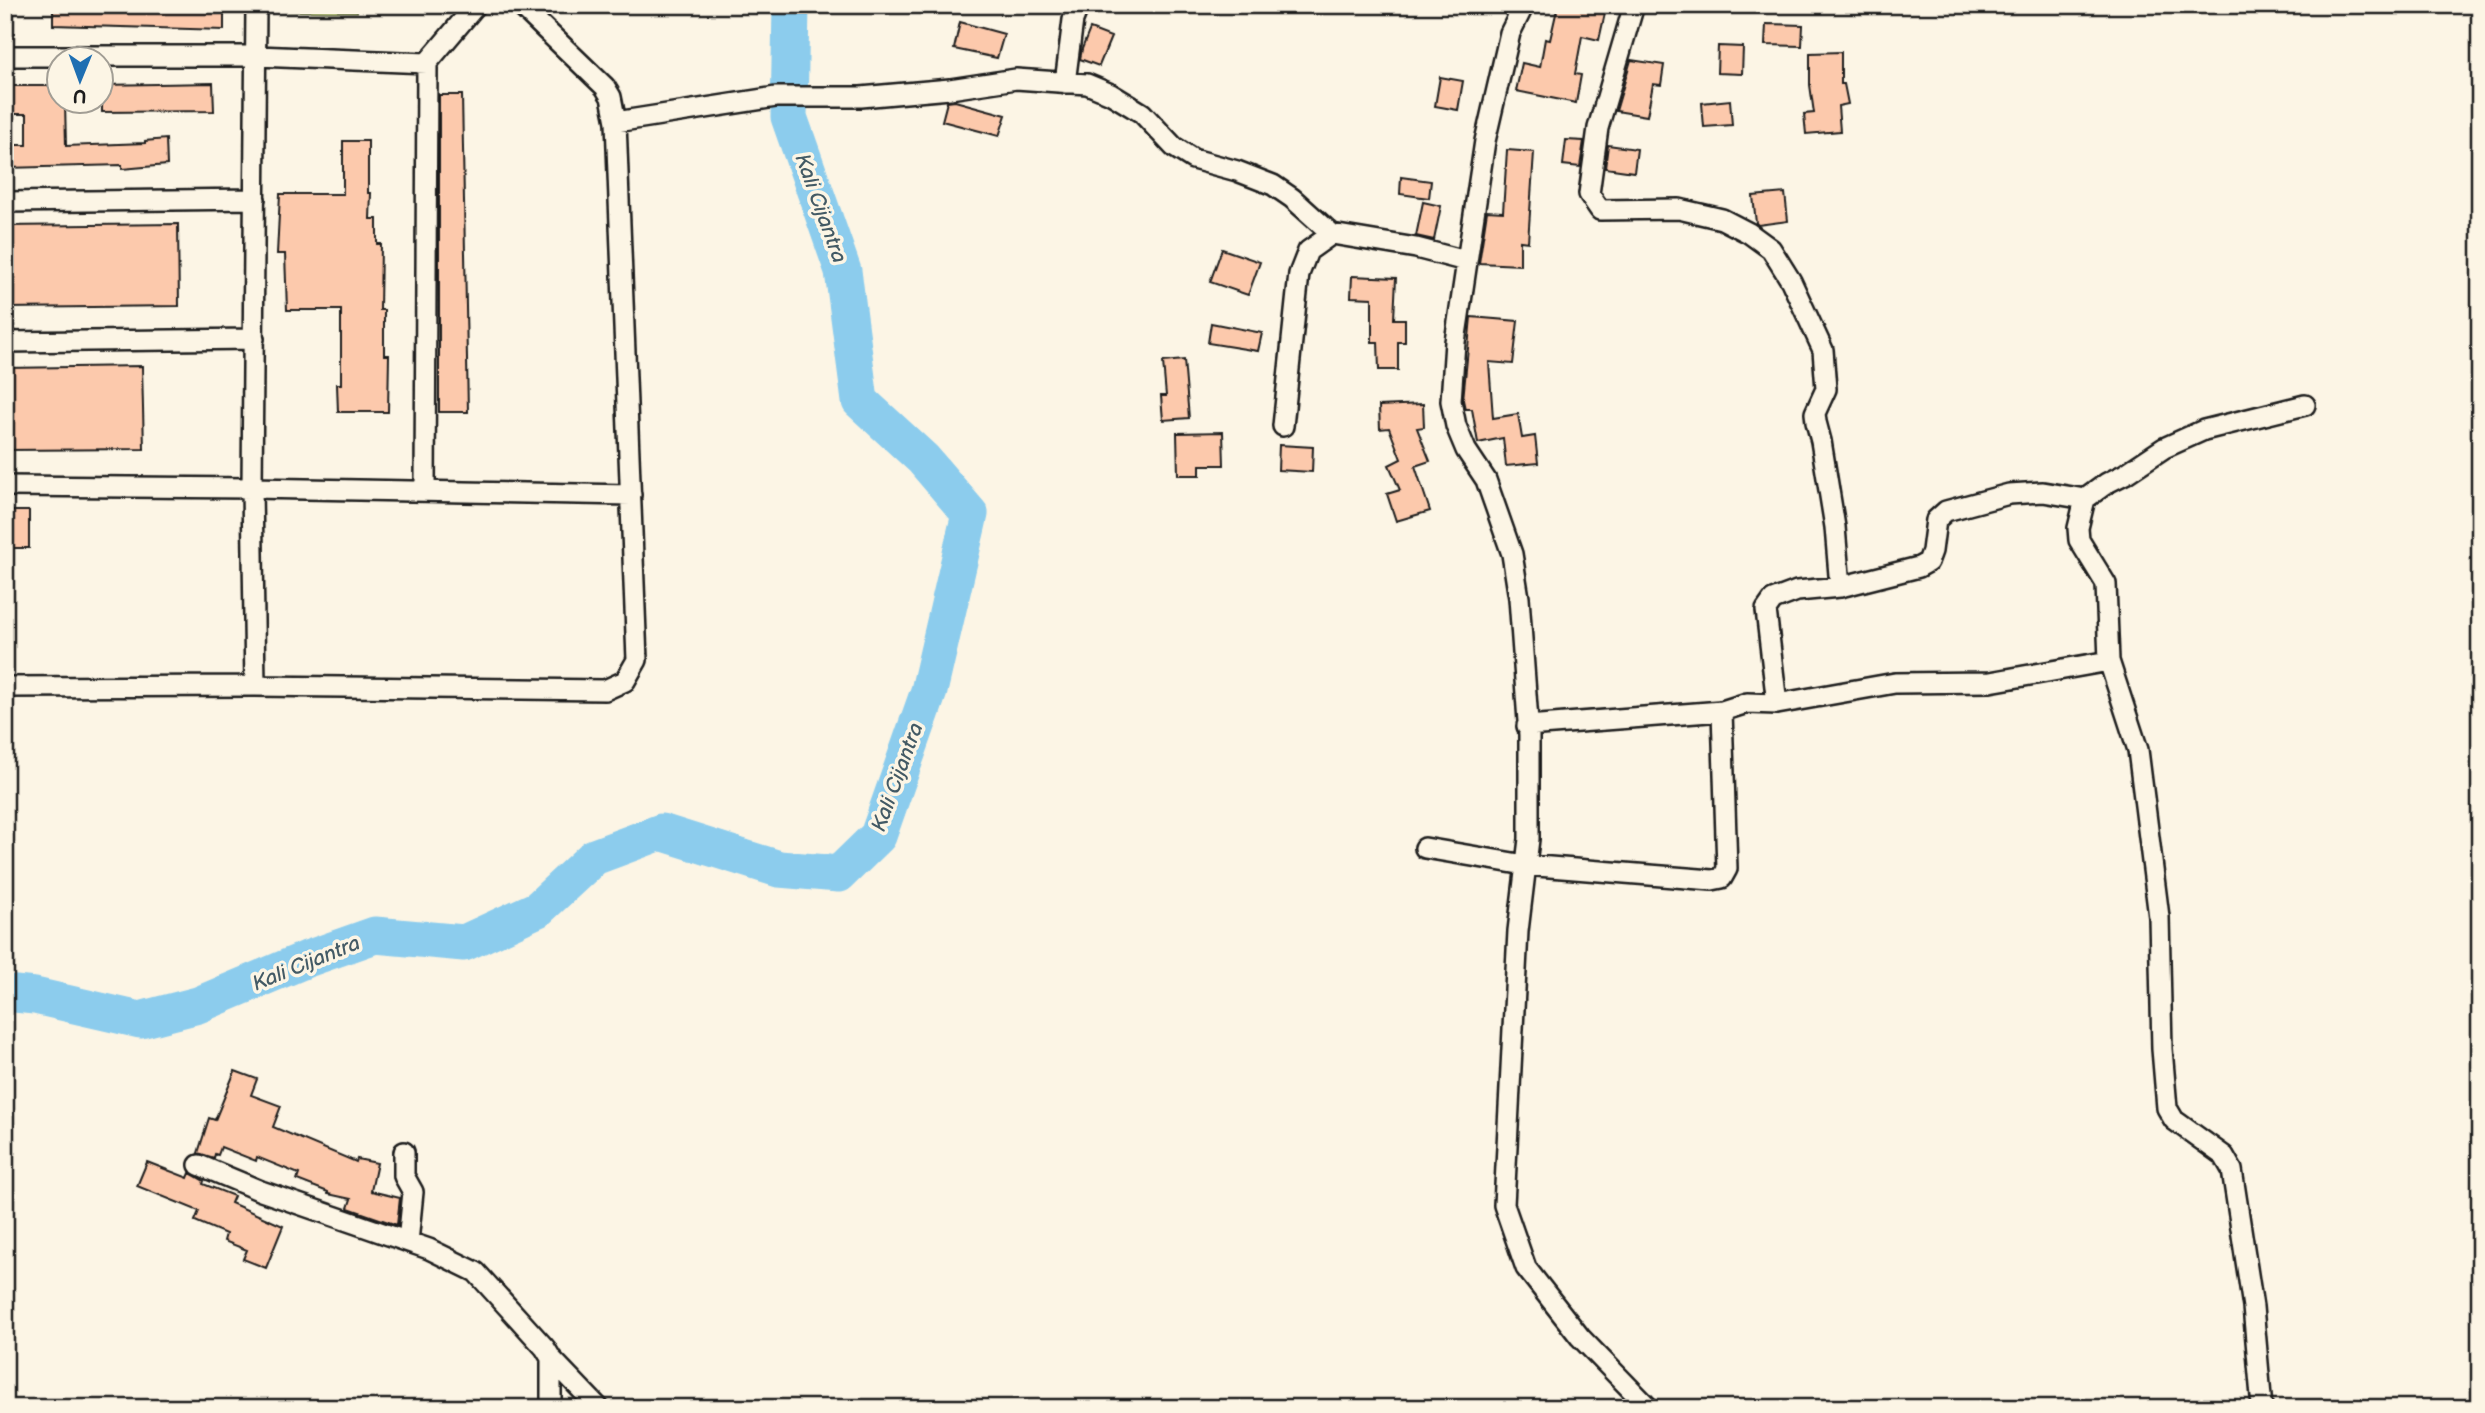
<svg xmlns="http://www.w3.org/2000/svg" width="2485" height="1413" font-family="'Balsamiq Sans',sans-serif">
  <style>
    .green { fill: #d1de91; stroke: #767d56; stroke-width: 2 }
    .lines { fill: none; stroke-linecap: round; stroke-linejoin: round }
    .river { stroke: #8ccced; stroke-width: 37 }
    .building { fill: #fcc9ac; stroke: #1c1c1c; stroke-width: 2 }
    .street-casing { stroke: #1c1c1c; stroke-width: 24 }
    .street { stroke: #fcf5e5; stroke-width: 19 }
    .labels { text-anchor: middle; stroke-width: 7; stroke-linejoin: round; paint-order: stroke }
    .water-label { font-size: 21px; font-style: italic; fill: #435a65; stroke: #fcf5e5 }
  </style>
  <rect width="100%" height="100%" fill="#fcf5e5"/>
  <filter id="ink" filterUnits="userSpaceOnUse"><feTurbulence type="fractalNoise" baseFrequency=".0143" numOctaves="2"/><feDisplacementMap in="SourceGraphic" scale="14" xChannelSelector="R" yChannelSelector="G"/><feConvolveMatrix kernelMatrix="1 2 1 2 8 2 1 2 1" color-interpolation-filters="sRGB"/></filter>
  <g filter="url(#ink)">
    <path class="green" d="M280,5H357V12L280,11Z"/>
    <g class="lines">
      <path class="river" d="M5,993L35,996L140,1020L198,1005L307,959L375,935L464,943L538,909L594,857L661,832L779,869L839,874L878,836L929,691L970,514L923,459L860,401L843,271L789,117L791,5"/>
    </g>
    <path class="building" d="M53,5H224V30L53,25Z
      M1558,5L1605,13L1599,40L1582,36L1575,74L1581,75L1576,103L1516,91L1522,63L1540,67L1545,39L1550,40Z
      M960,22L1004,34L997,58L954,49Z
      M1766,24L1803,25L1802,46L1765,45Z
      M1090,29L1111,37L1099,66L1080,59L1082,49Z
      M1718,46L1743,47L1742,74L1717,73Z
      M1841,52V84H1844L1848,104L1838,106L1840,131L1806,134L1804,114L1814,113L1810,85V53Z
      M1631,60L1664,65L1661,85L1653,84L1647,116L1616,111Z
      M1440,77L1463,81L1458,110L1435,106Z
      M213,83L214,111L102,112V85Z
      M5,86H59V102H65L66,146L145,143V141L166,139L167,165L122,169V165L5,168V145H27V114H5Z
      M439,95H462L468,412H439Z
      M1730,100L1732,125L1704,127L1702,103Z
      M955,101L1006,115L999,136L942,121L947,102Z
      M1566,140L1584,141L1580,167L1563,165Z
      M343,141H368V193H371L370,219H377V244H381L380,310H384V355H389L388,412H338L337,384H341V310H287L285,254H277L280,194H343Z
      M1608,145L1637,149L1634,172L1605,168Z
      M1507,150L1534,152L1528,242L1520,241V265L1479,263L1487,211L1503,212Z
      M1401,177L1431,181L1429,198L1400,194Z
      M1785,193L1788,221L1758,225L1756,223L1753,196Z
      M1423,202L1441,206L1434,240L1416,236Z
      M178,224L179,306L5,308V226Z
      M1222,249L1260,262L1248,295L1210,282Z
      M1352,276L1396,278L1394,319H1405V342H1398V370H1379L1378,342H1372V298L1351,297Z
      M1471,317L1518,321L1513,364L1489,362L1493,418L1518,414L1522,438L1535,436L1538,463L1506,466L1503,438L1478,443L1472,409H1465L1463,400Z
      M1211,323L1262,333L1258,351L1208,343Z
      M1184,360L1189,418L1163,420L1161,396H1166L1163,362Z
      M142,366L144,449L5,450V368Z
      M1423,404L1424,427L1417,428L1430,461L1415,466L1430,511L1396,521L1387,494L1400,490L1389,465L1401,459L1389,428L1380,429L1379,406Z
      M1223,432L1224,465H1200V475H1178L1177,433Z
      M1279,445L1313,447L1312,472L1278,470Z
      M5,511H29V548H5Z
      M235,1071L257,1079L251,1095L281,1106L273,1127L356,1162L357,1159L377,1163L371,1191L400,1198L397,1225L348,1208L351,1199L328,1194V1192L297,1180L299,1174L257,1157L256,1161L221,1147L218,1155L215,1154L214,1158L198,1153L209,1118L215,1120Z
      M147,1162L188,1178L190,1173L204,1181L203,1184L234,1196L231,1203L283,1226L266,1268L243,1259L247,1250L224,1241L226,1234L195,1221L199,1211L137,1186Z"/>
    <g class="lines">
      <defs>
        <path id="street" d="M1524,5L1510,33L1485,141L1455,342L1451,401L1456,426L1466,450L1486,480L1512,554L1519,598L1529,735V839L1518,931L1504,1205L1526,1268L1580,1337L1649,1408
          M1634,5L1598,128L1589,194L1600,210L1679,209L1722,219L1749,233L1771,249L1791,281L1823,350L1826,389L1815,413L1816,422L1821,441L1835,527L1840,587
          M5,56H257L427,63
          M1065,83L1073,20L1079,5
          M616,122L776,97H861L950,89L1016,79L1087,84L1111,94L1142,113L1174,147L1193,159L1237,171L1273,185L1292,198L1332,234L1416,248L1466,261
          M5,202L255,199
          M5,342L254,339
          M1283,426L1299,274L1308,251L1332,234
          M5,486L252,488L631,495
          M425,491L427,63L476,5
          M2085,499L2078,528L2079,540L2106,584L2109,661L2138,750L2159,917L2162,1049L2167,1108L2174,1120L2224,1156L2232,1170L2253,1307L2262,1408
          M255,686L252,488L256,5
          M5,687L255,686L605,690L625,681L637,660L616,122L611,97L605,87L520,5
          M1777,704L1766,610L1773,600L1797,591L1840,587L1919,567L1928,562L1932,551L1936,520L1946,511L2009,494L2043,492L2085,499L2107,483L2125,474L2164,448L2204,430L2305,405
          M1527,726L1722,711
          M1425,848L1525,865L1712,880L1722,878L1727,869L1722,711L1747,703L1777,704L1895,683L1990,682L2109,661
          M404,1152V1176L413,1192L408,1242
          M199,1165L261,1191L429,1249L476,1272L545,1348L551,1358L599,1408
          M551,1408V1358"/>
      </defs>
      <use href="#street" class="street-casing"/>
      <use href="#street" class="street"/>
    </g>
  </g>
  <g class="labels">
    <g class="water-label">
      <text transform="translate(821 208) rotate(70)" y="7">Kali Cijantra</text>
      <text transform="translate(897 777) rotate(-70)" y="7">Kali Cijantra</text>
      <text transform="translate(306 963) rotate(-22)" y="7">Kali Cijantra</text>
    </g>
  </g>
  <rect width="2485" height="1413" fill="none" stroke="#fcf5e5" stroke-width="28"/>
  <rect x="14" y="14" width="2457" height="1385" fill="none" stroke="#1c1c1c" stroke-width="2.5" filter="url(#ink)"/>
  <g transform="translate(80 80) rotate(181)"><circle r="33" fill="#fcf5e5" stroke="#a29e95" stroke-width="2"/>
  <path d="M0-5L12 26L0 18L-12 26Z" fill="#1f6fb2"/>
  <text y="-10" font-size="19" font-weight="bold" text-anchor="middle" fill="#1c1c1c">U</text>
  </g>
</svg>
